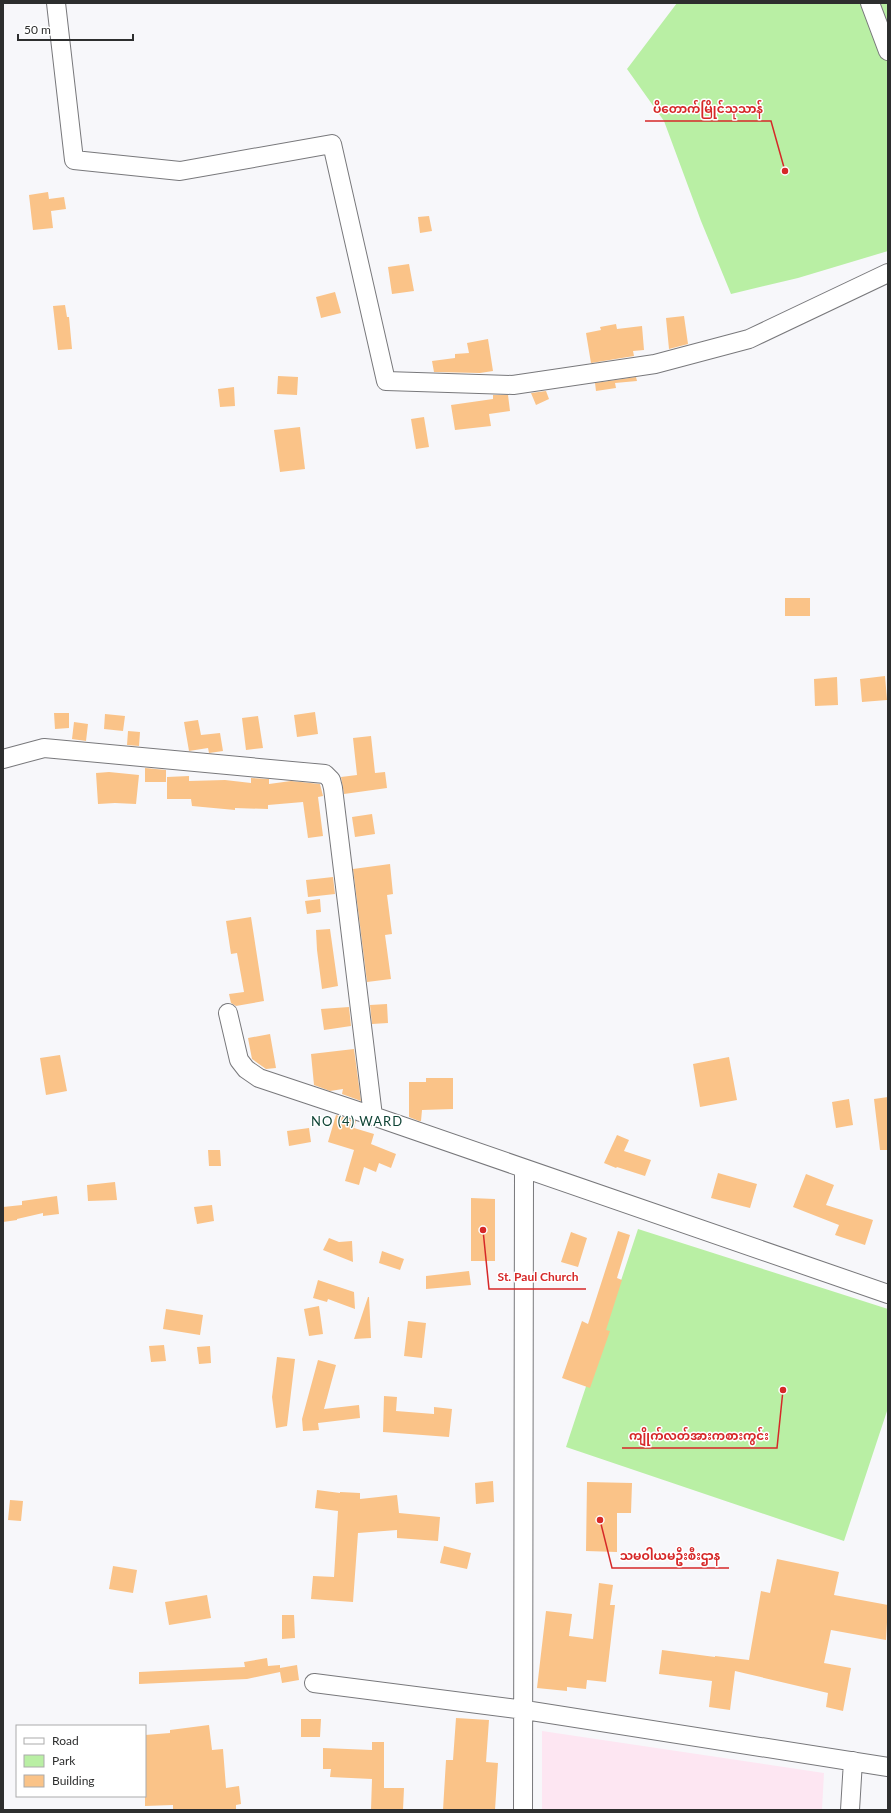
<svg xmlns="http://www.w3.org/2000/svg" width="891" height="1813" font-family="Lato,'Noto Sans Myanmar',sans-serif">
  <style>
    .education { fill: #fde6f2 }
    .green { fill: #b9efa4 }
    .building { fill: #fac388 }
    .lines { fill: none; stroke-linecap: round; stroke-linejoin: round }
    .street-casing { stroke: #78787b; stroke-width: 20 }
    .street { stroke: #fff; stroke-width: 18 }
    .labels { text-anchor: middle; stroke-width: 3; stroke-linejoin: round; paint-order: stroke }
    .quarter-label { font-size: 13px; letter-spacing: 1px; fill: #0f4435; stroke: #fff }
    .leader { fill: none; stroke: #d62828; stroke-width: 1.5 }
    .callout-dot { fill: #d62828; stroke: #fff; stroke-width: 1.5 }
    .callout-label { font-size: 12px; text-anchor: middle; font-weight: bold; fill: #d62828; stroke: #fff; stroke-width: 3; stroke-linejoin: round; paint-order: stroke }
  </style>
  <rect width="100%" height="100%" fill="#f7f7fa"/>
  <path class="education" d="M542,1731L824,1773L822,1810H542Z"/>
  <path class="green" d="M677,3H888V251L798,278L731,294L701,221L664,121L627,69Z
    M638,1229L888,1309V1408L844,1541L566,1447Z"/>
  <path class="building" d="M48,192L49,199L64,197L66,209L51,211L53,228L33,230L29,195Z
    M429,216L432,231L420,233L418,217Z
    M409,264L414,291L392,294L388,267Z
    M335,292L341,313L321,318L316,297Z
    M65,305L67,317H69L72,349L58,350L53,306Z
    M684,316L688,344L669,349L666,318Z
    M616,324L617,329L642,326L644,350L633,351L634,356L591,363L586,333L601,330L600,327Z
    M488,339L493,371L480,373L434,372L432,361L455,358V354L469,353L467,343Z
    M278,376L298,377L297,395L277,394Z
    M636,377L637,381L615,383L616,388L596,391L595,383Z
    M234,387L235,406L220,407L218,389Z
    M546,391L549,399L536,405L531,393Z
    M493,395H508L510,411L489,414L491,426L455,430L451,405L493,399Z
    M424,417L429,447L416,449L411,419Z
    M300,427L305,469L280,472L274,430Z
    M785,598H810V616H785Z
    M885,676L887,700L862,702L860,679Z
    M837,677L838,705L815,706L814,679Z
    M315,712L318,734L297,737L294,715Z
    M54,713H69V728L55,729Z
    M105,714L125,716L123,731L104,729Z
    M258,716L263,748L246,750L242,718Z
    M198,720L201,735L220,733L223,751L209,753L208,748L189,751L184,722Z
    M74,722L88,724L86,741L72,739Z
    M128,731L140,732L139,746L127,745Z
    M371,736L375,773L385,772L387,788L344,794L341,777L357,775L353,738Z
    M145,768L166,770V782H145Z
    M109,772L139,775L136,804L115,803L98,804L96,773Z
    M189,776V781L225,780L251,783V778L269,779V784L291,781L320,784L323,796L318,797L323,836L308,838L303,802L268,805V809L235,808V810L192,806L191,799H167V777Z
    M372,814L375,834L355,837L352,817Z
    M390,864L393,894L387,895L392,934L385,935L391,979L367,982L353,869Z
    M333,877L335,894L308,897L306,880Z
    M320,899L321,912L307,914L305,901Z
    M251,917L264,1001L236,1006L231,1003L229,994L244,992L237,953L231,954L226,921Z
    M330,929L338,986L322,989L317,950L316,930Z
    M387,1004L388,1023L372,1024L370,1005Z
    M349,1007L351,1026L324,1030L321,1009Z
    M270,1034L276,1068L266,1069L252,1059L248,1038Z
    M354,1049L361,1101L342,1094L343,1089L330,1091L314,1085L311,1054Z
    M60,1055L67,1091L46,1095L40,1058Z
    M729,1057L737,1100L700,1107L693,1064Z
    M426,1078H453V1109L422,1110L421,1121H419L409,1117V1082H426Z
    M888,1097V1150H880L874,1099Z
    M849,1099L853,1125L836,1128L832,1102Z
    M336,1115L356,1121L354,1128L374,1134L371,1144L396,1154L391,1168L379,1163L376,1172L364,1167L359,1185L345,1181L354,1150L328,1142Z
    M309,1128L311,1142L289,1146L287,1131Z
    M617,1135L629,1140L624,1151L651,1160L645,1176L617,1167L616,1168L604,1163Z
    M208,1150H220L221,1166H209Z
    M718,1173L757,1184L750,1208L711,1198Z
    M806,1174L834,1185L826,1205L873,1220L865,1245L835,1235L839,1225L793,1207Z
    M115,1182L117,1200L88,1201L87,1185Z
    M57,1196L59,1214L43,1216V1213L17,1219V1220L3,1222V1207L22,1205V1201Z
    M471,1198L495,1199V1261H471Z
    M212,1205L214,1221L197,1224L194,1207Z
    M618,1231L630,1235L617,1278L622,1280L606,1330L610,1331L590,1388L562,1378L582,1321L588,1324Z
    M571,1232L587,1238L578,1267L561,1262Z
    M329,1238L339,1242L352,1241L353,1262L323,1250Z
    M382,1251L404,1259L400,1270L379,1263Z
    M469,1271L471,1285L426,1289V1276Z
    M318,1280L354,1292L355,1309L328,1299L327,1302L313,1298Z
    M368,1297H369L371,1338L354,1339Z
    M319,1306L323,1334L309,1336L304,1309Z
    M166,1309L203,1315L200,1335L163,1329Z
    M408,1321L426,1323L422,1358L404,1356Z
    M164,1345L166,1361L151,1362L149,1346Z
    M210,1346L211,1363L199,1364L197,1347Z
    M277,1357L295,1359L287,1426L276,1428L272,1397Z
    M318,1360L336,1365L324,1409L359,1405L360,1418L318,1423L319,1430L303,1431L302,1419Z
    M384,1396L397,1397L396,1411L434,1414V1407L452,1409L449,1437L383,1432Z
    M493,1481L494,1502L476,1504L475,1483Z
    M587,1482L632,1483L631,1513H617V1552L586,1551Z
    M317,1490L340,1493V1492L360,1493V1499L397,1495L399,1513L440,1517L438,1541L397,1538V1530L358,1533L353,1602L311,1599L313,1576L334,1577L338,1511L315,1508Z
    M10,1500L23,1501L21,1521L8,1520Z
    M444,1546L471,1553L467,1569L440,1563Z
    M777,1559L839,1572L834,1595L888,1605L886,1640L831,1630L824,1663L851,1668L843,1711L826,1707L828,1693L735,1671L730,1710L709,1707L712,1681L659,1674L662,1650L715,1657V1656L749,1660L761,1591L770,1593Z
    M113,1566L137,1570L133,1593L109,1589Z
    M599,1583L613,1585L610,1605H615L606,1682L587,1680L586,1689L567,1687V1691L537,1688L546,1611L572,1614L569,1636L593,1639Z
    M207,1595L211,1618L169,1625L165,1602Z
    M282,1615H294L295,1638L282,1639Z
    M267,1658L268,1666L280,1665V1668L297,1665L299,1680L282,1683L280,1672L247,1679L139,1684V1672L245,1667L244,1662Z
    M456,1718L489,1720L486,1762L498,1763L495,1810H443L446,1760H453Z
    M301,1719H321L320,1737H301Z
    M209,1725L212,1750L223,1749L226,1788L239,1786L241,1804L236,1805V1810H173V1805L145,1806V1735L170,1733V1730Z
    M372,1742H384V1788H404L403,1810H371L372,1779L330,1777L331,1769H323V1748L372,1750Z"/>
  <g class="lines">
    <defs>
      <path id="street" d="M56,3L74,160L180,171L332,144L386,381L513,385L655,364L749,339L888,273
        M870,3L888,51
        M3,759L44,748L325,774L331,780L333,788L373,1116L888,1294
        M228,1013L239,1060L246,1069L259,1078L373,1116
        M314,1683L525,1710L888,1767
        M523,1810L524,1169
        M850,1810L853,1761"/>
    </defs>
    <use href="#street" class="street-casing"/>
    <use href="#street" class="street"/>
  </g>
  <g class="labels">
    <g class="quarter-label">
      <text x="357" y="1126">NO (4) WARD</text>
    </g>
  </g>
  <path class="leader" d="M785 171L771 121H645M483 1230L489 1289H586M783 1390L777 1448H622M600 1520L612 1568H729"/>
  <g class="callout-dot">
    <circle cx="785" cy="171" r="4"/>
    <circle cx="483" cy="1230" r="4"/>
    <circle cx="783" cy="1390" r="4"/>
    <circle cx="600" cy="1520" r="4"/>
  </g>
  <g class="callout-label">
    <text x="708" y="113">ပိတောက်မြိုင်သုသာန်</text>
    <text x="538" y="1281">St. Paul Church</text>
    <text x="699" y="1440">ကျိုက်လတ်အားကစားကွင်း</text>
    <text x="670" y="1560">သမဝါယမဦးစီးဌာန</text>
  </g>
  <rect width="891" height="1813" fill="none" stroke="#2d2e2e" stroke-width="8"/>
  <rect x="16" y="1725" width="130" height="72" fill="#ffffff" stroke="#ababab"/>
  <rect x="24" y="1738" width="20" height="6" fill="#ffffff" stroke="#ababab"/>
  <text x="52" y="1745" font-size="12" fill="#2d2e2e">Road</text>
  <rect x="24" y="1755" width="20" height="12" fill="#b9efa4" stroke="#ababab"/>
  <text x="52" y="1765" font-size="12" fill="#2d2e2e">Park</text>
  <rect x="24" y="1775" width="20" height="12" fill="#fac388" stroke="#ababab"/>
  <text x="52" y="1785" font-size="12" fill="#2d2e2e">Building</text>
  <path d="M18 34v6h115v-6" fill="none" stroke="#2d2e2e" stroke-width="2"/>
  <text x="24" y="34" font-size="12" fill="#2d2e2e" stroke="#ffffff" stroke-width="3" paint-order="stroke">50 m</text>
</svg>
